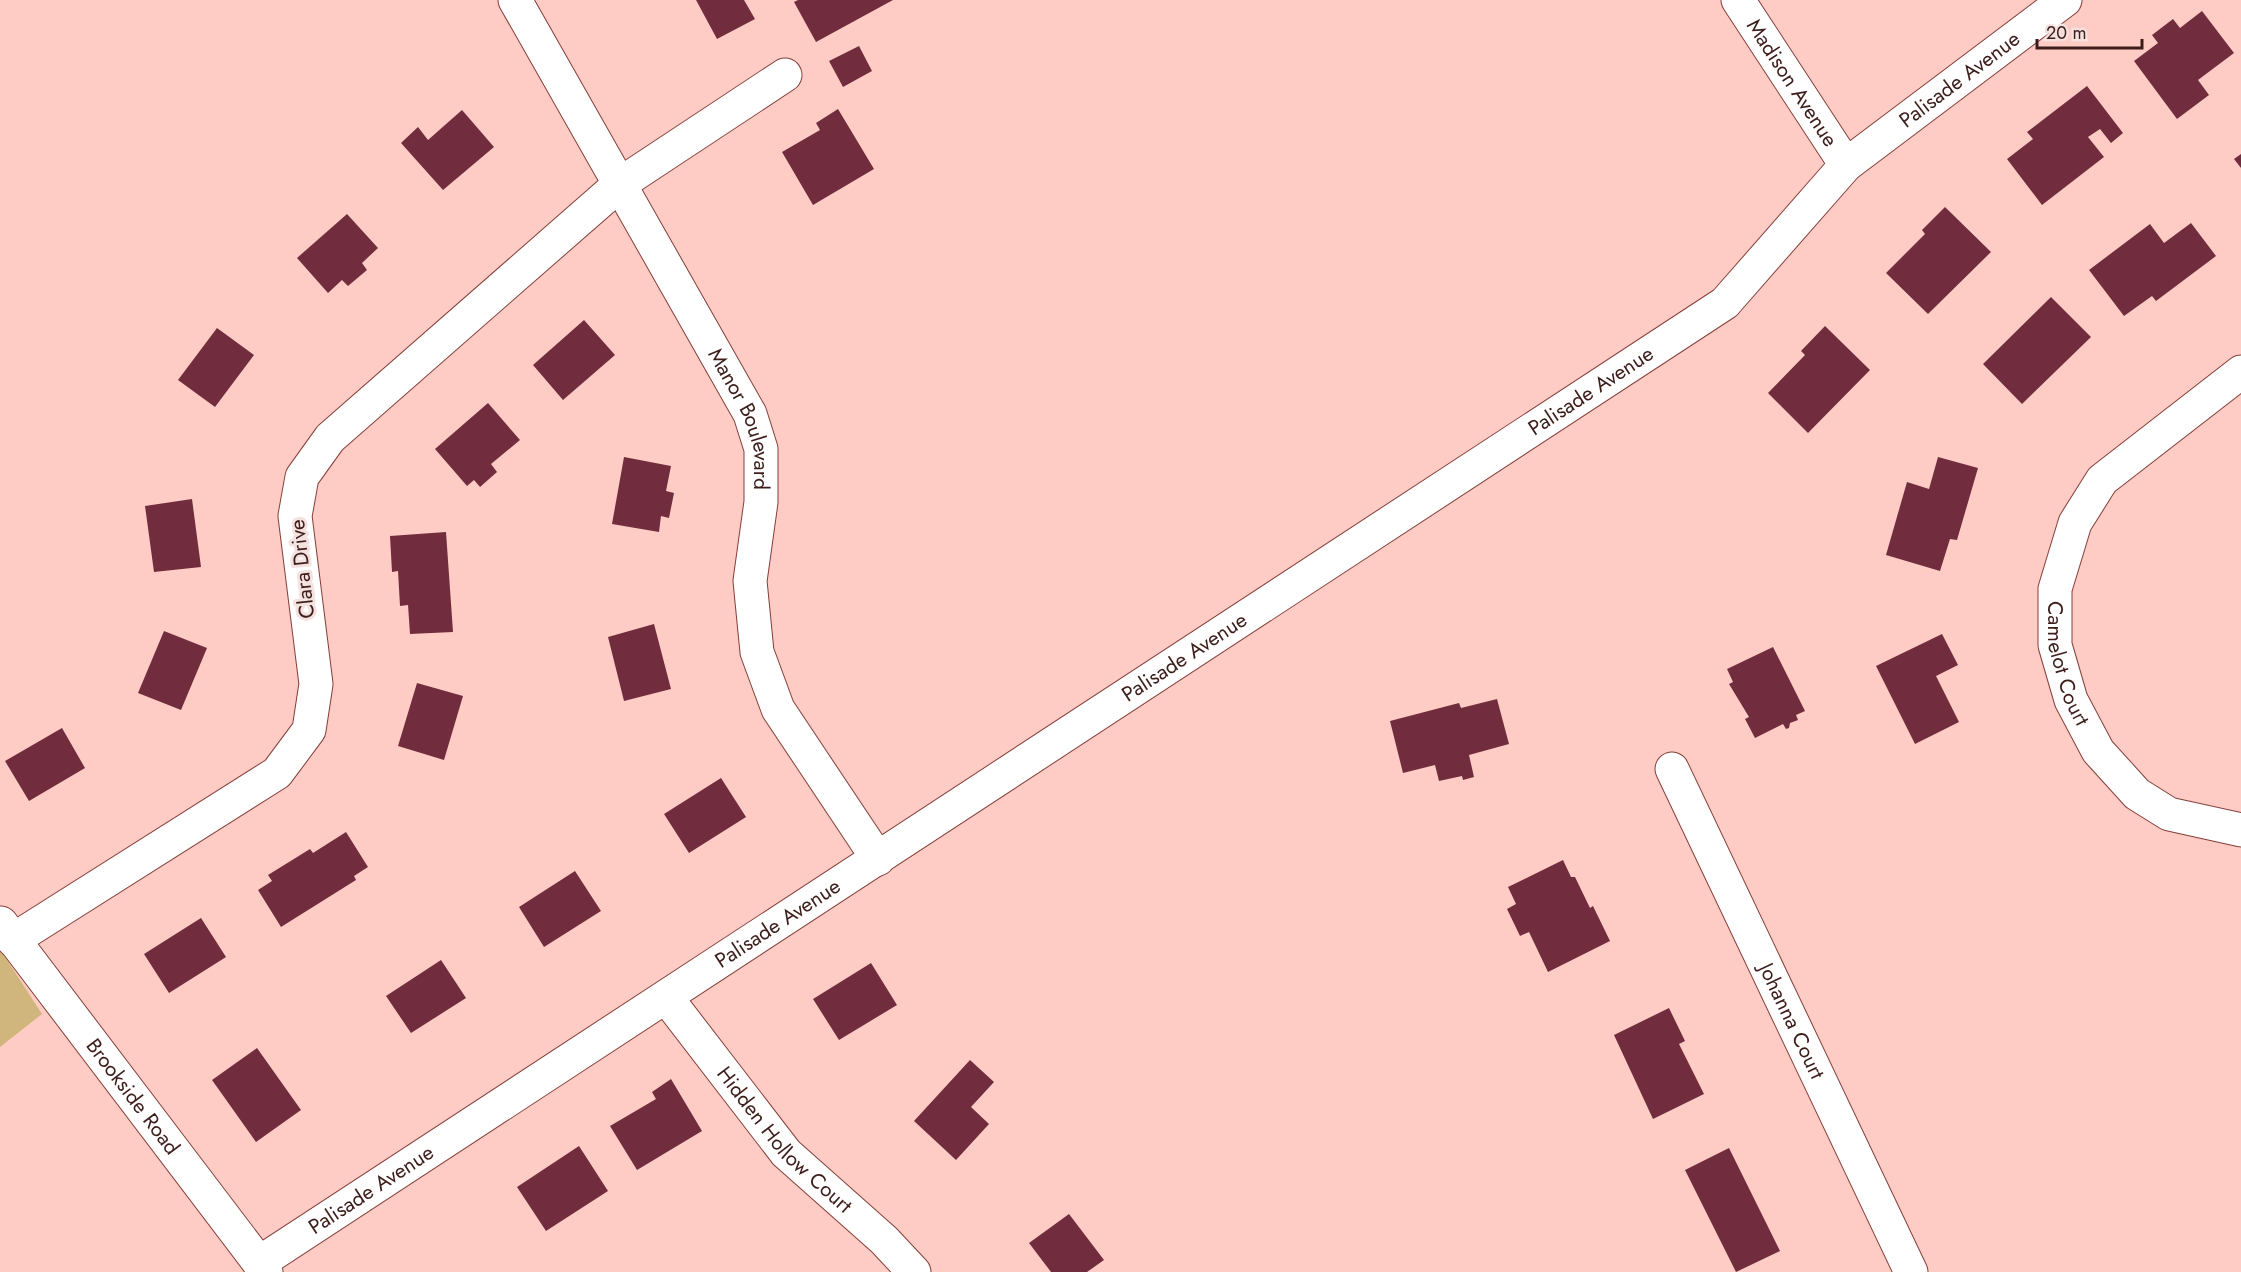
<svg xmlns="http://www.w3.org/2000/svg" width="2241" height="1272" font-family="Jost,sans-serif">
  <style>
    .green { fill: #d0b67c }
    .building { fill: #712d3e }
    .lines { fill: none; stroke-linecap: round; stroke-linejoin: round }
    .minor-casing { stroke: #853f39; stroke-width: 35 }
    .minor { stroke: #fff; stroke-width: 33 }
    .labels { text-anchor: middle; stroke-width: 6; stroke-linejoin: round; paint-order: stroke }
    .street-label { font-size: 21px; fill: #3c1d1a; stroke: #f4e2e0 }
  </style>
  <rect width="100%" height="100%" fill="#feccc5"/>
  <path class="green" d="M0,949L42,1014L0,1047Z"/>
  <path class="building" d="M696,0H744L755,19L717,39Z
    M798,0H893L816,42L794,2Z
    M2202,11L2234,53L2198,80L2209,95L2177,119L2134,61L2158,43L2152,35L2173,19L2180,28Z
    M859,46L872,71L843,87L829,61Z
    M2087,86L2123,133L2111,143L2100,129L2088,137L2104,157L2042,205L2007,159L2033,139L2027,132Z
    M838,109L874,169L813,205L782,152L820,130L816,123Z
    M462,110L494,147L443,190L401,143L418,127L428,140Z
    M2241,154V168L2234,159Z
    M1945,207L1991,252L1928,314L1886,273L1925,234L1922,230Z
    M347,214L378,248L362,263L367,270L348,286L342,280L328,293L297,258Z
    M2191,223L2216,256L2156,301L2152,296L2124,316L2089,270L2150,224L2164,243Z
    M2051,297L2091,337L2022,404L1983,364Z
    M584,320L615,355L563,400L533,365Z
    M1825,326L1870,370L1808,433L1768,393L1805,355L1801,351Z
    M217,328L254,355L215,407L178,380Z
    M488,403L520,440L491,464L497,472L480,487L474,480L467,486L435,449Z
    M624,457L671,466L666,491L674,493L669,518L661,516L659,532L612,524Z
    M1938,457L1978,468L1957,540L1950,539L1940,571L1886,555L1907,482L1929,489Z
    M192,499L201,567L154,572L145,506Z
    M446,532L453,632L410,634L408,605L400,606L398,571L392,572L390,536Z
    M654,624L671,689L624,701L608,637Z
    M164,631L207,648L181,710L138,693Z
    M1942,634L1958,665L1936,676L1959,722L1915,744L1876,666Z
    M1773,647L1805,711L1796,715L1798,720L1790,723L1789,728L1786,729L1783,724L1755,738L1745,719L1749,717L1729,684L1733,682L1727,669Z
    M417,683L463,696L444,760L398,746Z
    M1497,699L1509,744L1469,755L1474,777L1463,780L1462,776L1439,781L1435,765L1403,773L1390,721L1459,703L1461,708Z
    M62,728L85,768L29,801L5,761Z
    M721,778L746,817L689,853L664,814Z
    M346,832L368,867L354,876L356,880L281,927L258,890L272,881L268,875L310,849L313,853Z
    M1563,860L1571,877H1575L1590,908L1593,906L1610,941L1548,972L1529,932L1520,936L1507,909L1516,904L1508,887Z
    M575,871L601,911L544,947L519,907Z
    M201,918L226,957L169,993L144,954Z
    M441,960L466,998L411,1033L386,996Z
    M871,963L897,1005L839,1040L813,999Z
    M1669,1008L1685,1041L1679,1044L1704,1094L1653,1119L1614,1035Z
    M257,1048L301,1110L256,1142L212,1080Z
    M970,1060L994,1082L971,1107L989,1124L956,1160L914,1121Z
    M671,1079L702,1131L637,1170L610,1126L656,1099L652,1092Z
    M579,1146L608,1191L546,1231L517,1187Z
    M1729,1148L1780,1251L1736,1272L1685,1170Z
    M1069,1214L1104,1260L1087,1272H1051L1029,1243Z"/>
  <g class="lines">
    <defs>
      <g id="minor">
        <path id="s1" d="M515,0L750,414L761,449V502L750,581L757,652L778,709L878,859"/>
        <path id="s2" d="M1738,0L1846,165"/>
        <path id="s3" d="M2241,372L2102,480L2075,523L2055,589V645L2071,700L2098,751L2137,794L2169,814L2241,830"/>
        <path id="s4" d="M1672,769L1911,1272"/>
        <path id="s5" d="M1,923L266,1272"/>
        <path d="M13,940L277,773L309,730L316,684L295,516L302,477L330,438L620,184L785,75"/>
        <path id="s6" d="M666,997L786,1153L884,1240L914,1272"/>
        <path id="s7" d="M259,1263L1725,303L1846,165L2065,0"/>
      </g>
    </defs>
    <use href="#minor" class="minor-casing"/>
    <use href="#minor" class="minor"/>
  </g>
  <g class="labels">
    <g class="street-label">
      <text dy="7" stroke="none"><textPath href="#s7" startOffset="2078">Palisade Avenue</textPath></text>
      <text dy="7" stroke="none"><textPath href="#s2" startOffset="99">Madison Avenue</textPath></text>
      <text dy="7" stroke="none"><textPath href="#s7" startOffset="1592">Palisade Avenue</textPath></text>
      <text dy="7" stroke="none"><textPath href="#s1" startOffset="478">Manor Boulevard</textPath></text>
      <text transform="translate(302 569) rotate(-96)" y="7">Clara Drive</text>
      <text dy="7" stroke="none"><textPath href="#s7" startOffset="1106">Palisade Avenue</textPath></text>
      <text dy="7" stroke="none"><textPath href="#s3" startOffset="372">Camelot Court</textPath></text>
      <text dy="7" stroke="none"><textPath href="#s7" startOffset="620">Palisade Avenue</textPath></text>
      <text dy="7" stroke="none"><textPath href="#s4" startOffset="279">Johanna Court</textPath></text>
      <text dy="7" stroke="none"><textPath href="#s5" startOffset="218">Brookside Road</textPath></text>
      <text dy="7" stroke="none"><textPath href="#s6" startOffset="186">Hidden Hollow Court</textPath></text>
      <text dy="7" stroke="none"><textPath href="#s7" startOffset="134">Palisade Avenue</textPath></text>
    </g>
  </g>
  <path d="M2037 39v9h105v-9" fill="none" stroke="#3c1d1a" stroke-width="3"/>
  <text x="2046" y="39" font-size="18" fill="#3c1d1a" stroke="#f4e2e0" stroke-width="4.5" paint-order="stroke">20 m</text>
</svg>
